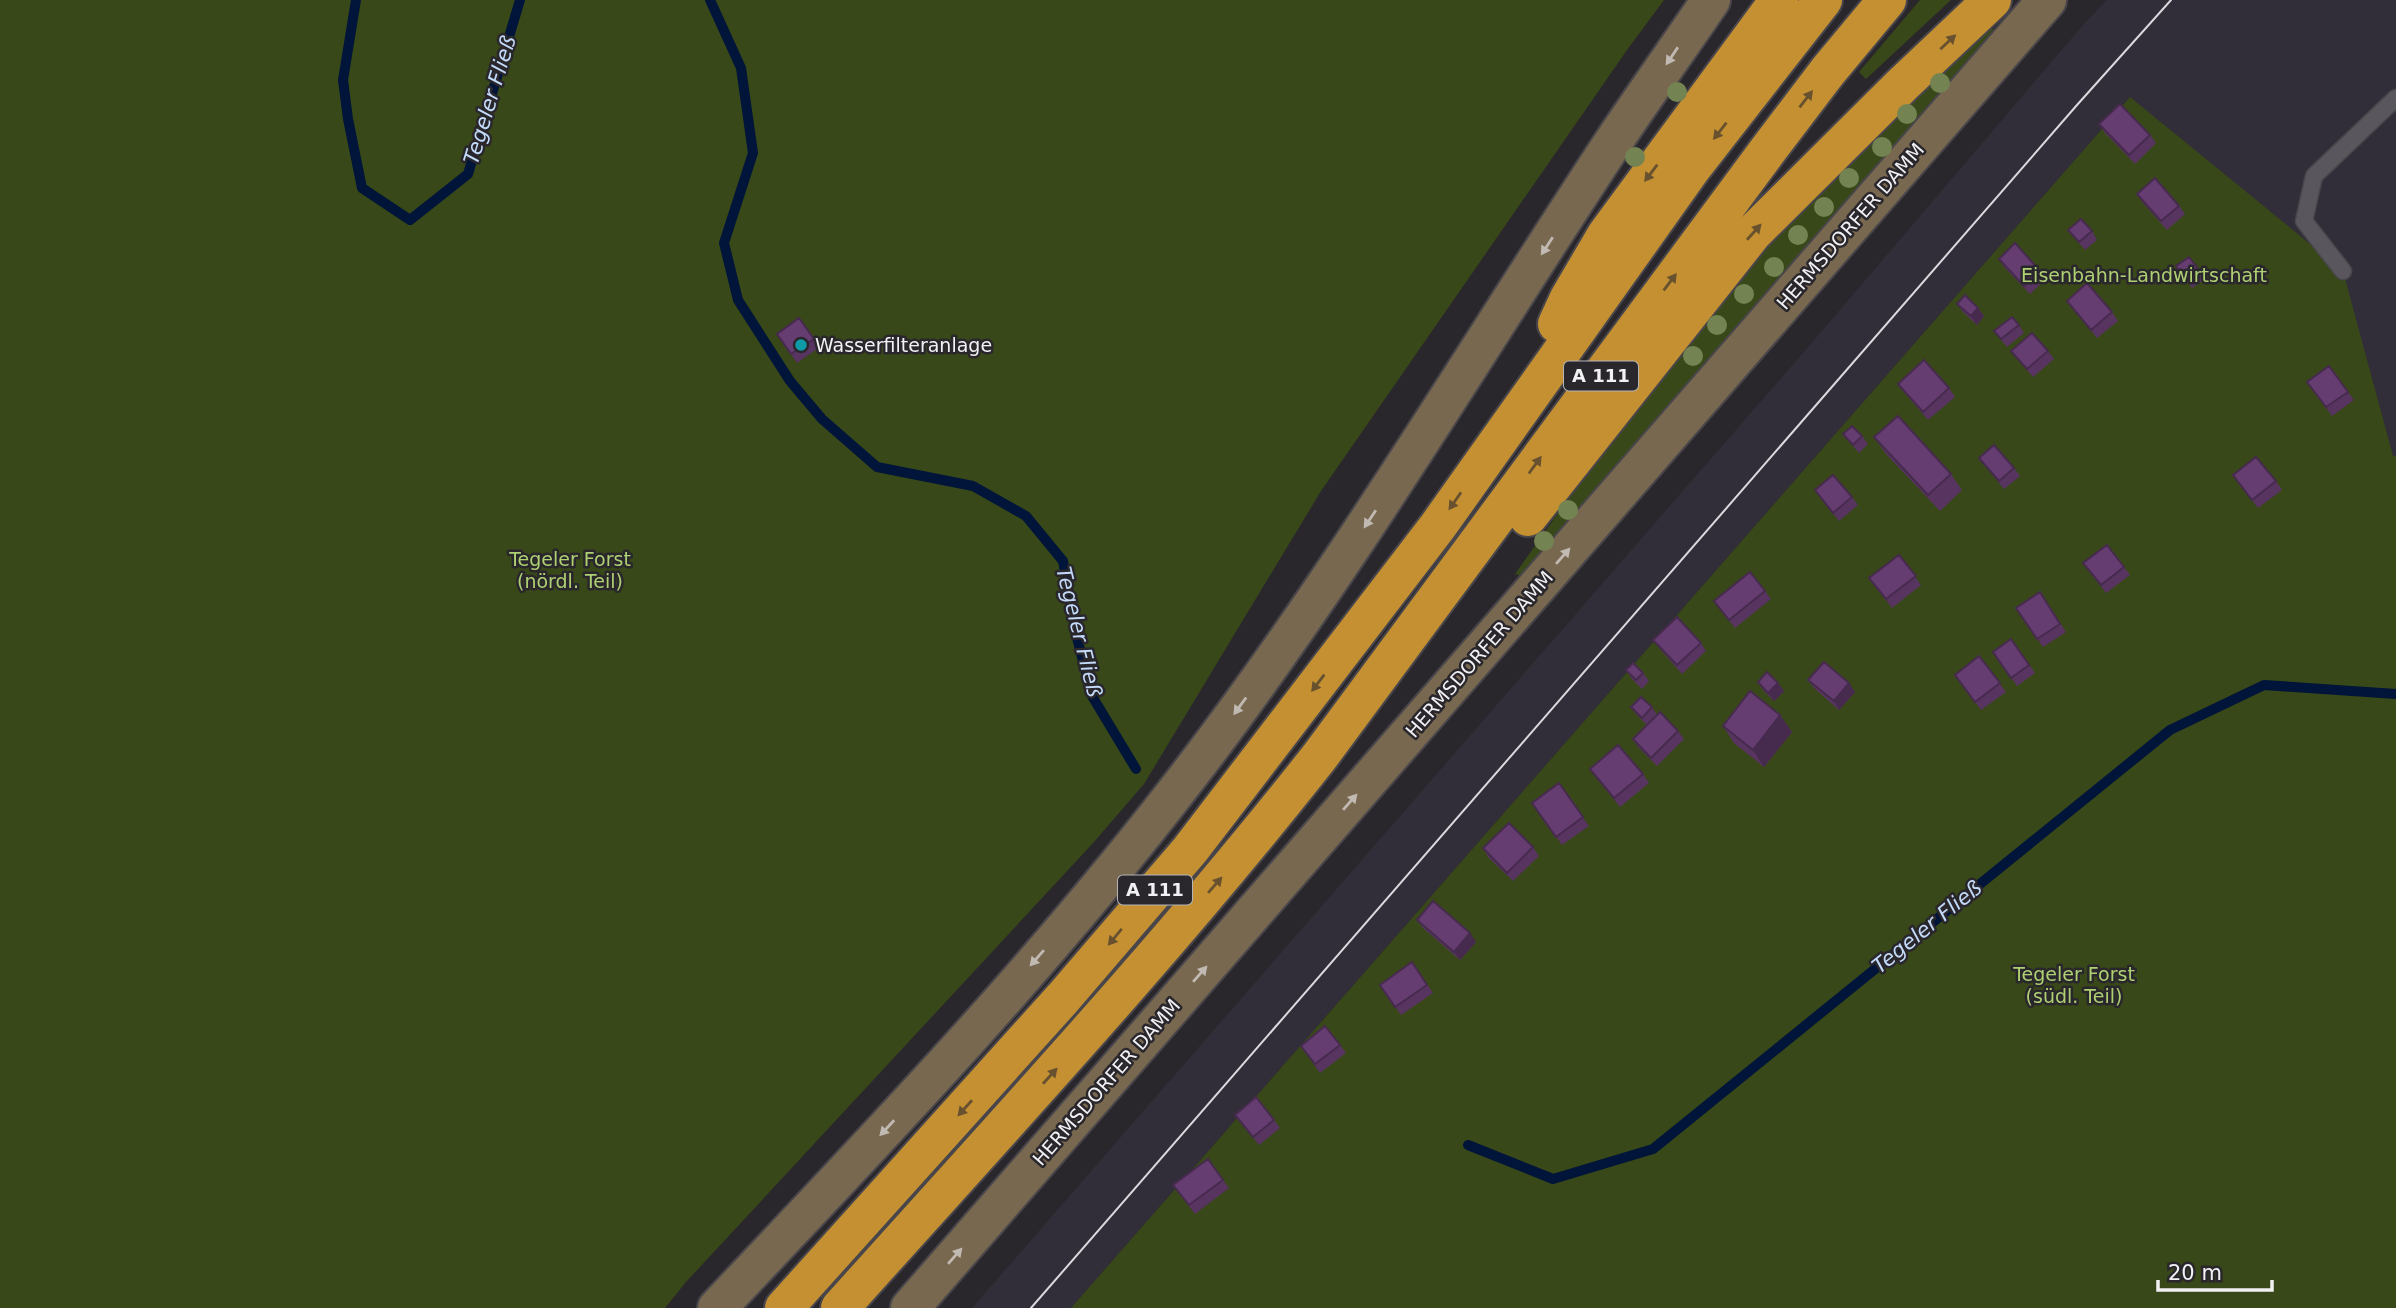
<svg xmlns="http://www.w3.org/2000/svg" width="2396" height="1308" font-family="'DejaVu Sans',sans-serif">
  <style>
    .built { fill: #322e39 }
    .green { fill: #394818 }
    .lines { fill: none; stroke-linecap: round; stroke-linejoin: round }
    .stream { stroke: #001539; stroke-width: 10 }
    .service-casing { stroke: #48464a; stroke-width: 19 }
    .secondary-casing { stroke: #48464a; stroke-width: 42 }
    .motorway-casing { stroke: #48464a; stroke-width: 42 }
    .service { stroke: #59575d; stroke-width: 16 }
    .secondary { stroke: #796850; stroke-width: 38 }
    .motorway { stroke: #c49032; stroke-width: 38 }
    .tram { stroke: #dbd9dd; stroke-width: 2 }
    .tree { fill: #738452 }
    .wall { fill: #583461 }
    .shaded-wall { fill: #472b4f }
    .building { fill: #663d71; stroke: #472b4f; stroke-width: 2 }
    .oneway { fill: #67512e }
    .oneway2 { fill: #c1bab2 }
    .culture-dot { fill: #0f9aa8; stroke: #29272c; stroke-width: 2.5 }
    .labels { text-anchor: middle; stroke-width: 5; stroke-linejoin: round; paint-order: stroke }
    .shield { fill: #29272c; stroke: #b5b4b7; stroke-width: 2 }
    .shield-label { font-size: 18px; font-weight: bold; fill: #f1f0f3 }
    .street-label { font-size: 19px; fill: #f1f0f3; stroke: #29272c }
    .park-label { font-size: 19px; fill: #afd072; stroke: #29272c }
    .poi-label { font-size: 19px; fill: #f1f0f3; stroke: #29272c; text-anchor: start }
    .water-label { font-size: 21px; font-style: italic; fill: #c3daf9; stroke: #29272c }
  </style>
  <rect width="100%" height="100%" fill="#29272c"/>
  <path class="built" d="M2107,0H2396V456H2393L2130,97L1071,1308H972L1809,346L2083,25Z"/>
  <path class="green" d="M0,0H1664L1627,50L1321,491L1144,784L1094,842L686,1282L665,1308H0Z
    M1920,0H1951L1866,79L1859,72Z
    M1988,27L1997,32L1523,576L1515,574L1641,396L1795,213Z
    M2130,97L2343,271L2393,456H2396V1308H1071Z"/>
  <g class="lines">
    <path class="stream" d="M356,0L343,80L348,119L362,188L410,220L468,174L520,0
      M710,0L741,68L753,153L724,243L738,300L790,381L822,419L877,467L973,486L1026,516L1063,561L1076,634L1092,696L1136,769
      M1468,1145L1553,1179L1653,1149L2170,730L2264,685L2396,694"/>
    <defs>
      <path id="service" d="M2343,271L2304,221L2314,176L2396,98"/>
      <path id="secondary" d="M717,1308C880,1136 1044,964 1189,775C1342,576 1470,360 1608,150C1641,100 1677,50 1711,0
        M910,1308L2047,0"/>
      <path id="motorway" d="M1557,324L1569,298L1606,235L1779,0
        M1528,517L1753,233L1903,84L1992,0
        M784,1308L1063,998L1190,850L1438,526L1692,168L1823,0
        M840,1308C1003,1126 1169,948 1320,756L1768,150L1828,71L1887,0"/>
    </defs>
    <use href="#service" class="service-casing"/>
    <use href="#secondary" class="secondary-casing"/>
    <use href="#motorway" class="motorway-casing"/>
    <use href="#service" class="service"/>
    <use href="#secondary" class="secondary"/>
    <use href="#motorway" class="motorway"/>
    <path class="tram" d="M1031,1308L2077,105L2171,0"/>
  </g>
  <g class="tree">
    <circle cx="1940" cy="83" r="10"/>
    <circle cx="1677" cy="92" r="10"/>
    <circle cx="1907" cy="114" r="10"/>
    <circle cx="1882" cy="147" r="10"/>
    <circle cx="1635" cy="157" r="10"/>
    <circle cx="1849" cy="178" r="10"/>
    <circle cx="1824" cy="207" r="10"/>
    <circle cx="1798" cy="235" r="10"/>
    <circle cx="1774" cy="267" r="10"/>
    <circle cx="1744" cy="294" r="10"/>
    <circle cx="1717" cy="325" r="10"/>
    <circle cx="1693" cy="356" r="10"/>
    <circle cx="1568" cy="510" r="10"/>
    <circle cx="1544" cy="541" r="10"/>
  </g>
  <path class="wall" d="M2099,124L2150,135L2156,143L2135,164L2105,133Z
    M2137,194L2179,206L2185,214L2167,230L2143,203Z
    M2068,230L2092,231L2097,240L2085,250Z
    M2189,257L2205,279L2192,288L2176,266Z
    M1999,259L2040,271L2046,279L2030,294L2004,267Z
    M2067,301L2112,312L2118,321L2097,338Z
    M1957,304L1978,308L1984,316L1977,325L1963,312Z
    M799,318L820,347L797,363L777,334Z
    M2019,325L2024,333L2007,347L1994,331Z
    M2011,351H2048L2054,359L2033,377Z
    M2329,366L2354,400L2332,416L2307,382Z
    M1898,384L1949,388L1955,397L1928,420L1904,392Z
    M1843,434L1862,436L1868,444L1859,453Z
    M1874,437L1951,474L1962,490L1940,511L1886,454Z
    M1979,458L2014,468L2020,476L2004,489Z
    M2233,475L2276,481L2282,490L2258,508Z
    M1815,490L1852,497L1858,505L1839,521Z
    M1899,555L1921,585L1892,608L1869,578Z
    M2083,563L2124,567L2130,575L2106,593Z
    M1765,591L1771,599L1735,628L1714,601Z
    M2040,592L2066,632L2043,647L2016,608Z
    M2011,639L2035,673L2017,686L1993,652Z
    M1653,640L1701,643L1706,651L1682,674L1659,648Z
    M1979,656L2006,692L1981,710L1955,675Z
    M1626,670L1643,673L1649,681L1642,689L1632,679Z
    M1808,680L1849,683L1855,692L1839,710L1814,688Z
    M1758,682L1778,683L1784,691L1774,701L1763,690Z
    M1631,707H1652L1657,715L1678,731L1684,739L1657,766L1638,747L1633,739L1647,725L1637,715Z
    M1780,715L1792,732L1764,767L1734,743L1723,726Z
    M1590,769L1643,774L1649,783L1620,807Z
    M1559,783L1589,826L1562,845L1532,803Z
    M1533,847L1539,856L1513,881L1488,857L1483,848Z
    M1417,920L1476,942L1460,960L1423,928Z
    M1412,962L1433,993L1401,1015L1380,985Z
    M1340,1045L1346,1053L1320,1073L1301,1046Z
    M1235,1115L1274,1120L1280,1128L1259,1145Z
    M1208,1159L1229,1188L1195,1214L1173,1185Z"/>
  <path class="shaded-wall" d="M1978,308L1984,316L1977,325L1971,316Z
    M1778,683L1784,691L1774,701L1768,693Z
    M1849,683L1855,692L1839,710L1834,701Z
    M1780,715L1792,732L1764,767L1753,750Z
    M1470,933L1476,942L1460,960L1454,952Z"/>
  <path class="building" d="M2120,104L2150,135L2129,155L2099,124Z
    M2155,178L2179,206L2161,221L2137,194Z
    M2081,219L2092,231L2079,242L2068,230Z
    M2015,243L2040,271L2024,286L1999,259Z
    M2189,257L2199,270L2186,280L2176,266Z
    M2087,283L2112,312L2091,330L2067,301Z
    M1965,295L1978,308L1971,316L1957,304Z
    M2012,317L2019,325L2001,339L1994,331Z
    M799,318L814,339L791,354L777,334Z
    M2032,333L2048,351L2027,369L2011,351Z
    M1924,360L1949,388L1923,412L1898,384Z
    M2329,366L2348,392L2326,407L2307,382Z
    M1898,416L1951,474L1928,495L1874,437Z
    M1852,426L1862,436L1853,445L1843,434Z
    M1994,445L2014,468L1999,481L1979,458Z
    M2256,457L2276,481L2252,500L2233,475Z
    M1833,475L1852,497L1833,513L1815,490Z
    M2107,545L2124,567L2101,585L2083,563Z
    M1899,555L1916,576L1886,599L1869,578Z
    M1750,572L1765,591L1729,620L1714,601Z
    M2040,592L2060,624L2037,639L2016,608Z
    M1677,617L1701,643L1677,665L1653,640Z
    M2011,639L2029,665L2011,678L1993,652Z
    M1979,656L2000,683L1975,702L1955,675Z
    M1824,662L1849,683L1834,701L1808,680Z
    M1633,663L1643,673L1636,680L1626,670Z
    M1767,672L1778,683L1768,693L1758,682Z
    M1750,691L1780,715L1753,750L1723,726Z
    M1641,697L1652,707L1642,718L1631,707Z
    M1660,712L1678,731L1651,758L1633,739Z
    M1618,745L1643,774L1614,798L1590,769Z
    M1559,783L1583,817L1556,837L1532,803Z
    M1509,823L1533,847L1507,873L1483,848Z
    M1433,901L1470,933L1454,952L1417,920Z
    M1412,962L1427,985L1395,1007L1380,985Z
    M1325,1026L1340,1045L1315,1064L1301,1046Z
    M1256,1097L1274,1120L1253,1137L1235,1115Z
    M1208,1159L1223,1180L1189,1205L1173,1185Z"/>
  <defs><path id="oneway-solid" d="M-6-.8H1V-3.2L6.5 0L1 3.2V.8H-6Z" transform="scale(1.75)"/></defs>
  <g class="oneway">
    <use href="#oneway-solid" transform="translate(1948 42) rotate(-43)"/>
    <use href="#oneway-solid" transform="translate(1806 99) rotate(-52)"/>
    <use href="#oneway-solid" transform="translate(1720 131) rotate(128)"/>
    <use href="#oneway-solid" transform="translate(1651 173) rotate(127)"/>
    <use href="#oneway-solid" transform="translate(1754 232) rotate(-48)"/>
    <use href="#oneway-solid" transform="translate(1670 282) rotate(-53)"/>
    <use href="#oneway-solid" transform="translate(1535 465) rotate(-54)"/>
    <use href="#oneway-solid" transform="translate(1455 501) rotate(125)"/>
    <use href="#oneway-solid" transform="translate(1318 683) rotate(127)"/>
    <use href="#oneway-solid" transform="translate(1215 885) rotate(-49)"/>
    <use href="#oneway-solid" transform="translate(1115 937) rotate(130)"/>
    <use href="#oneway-solid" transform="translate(1050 1076) rotate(-48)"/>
    <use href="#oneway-solid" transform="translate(965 1108) rotate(132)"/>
  </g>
  <g class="oneway2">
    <use href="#oneway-solid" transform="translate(1672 56) rotate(124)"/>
    <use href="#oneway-solid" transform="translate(1547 246) rotate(123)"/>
    <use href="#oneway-solid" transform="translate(1370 519) rotate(124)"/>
    <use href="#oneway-solid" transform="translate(1563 556) rotate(-49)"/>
    <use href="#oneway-solid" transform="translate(1240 706) rotate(126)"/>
    <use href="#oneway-solid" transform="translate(1350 802) rotate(-49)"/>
    <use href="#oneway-solid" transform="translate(1037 958) rotate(131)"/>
    <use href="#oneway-solid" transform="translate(1200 974) rotate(-49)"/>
    <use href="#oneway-solid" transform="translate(887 1128) rotate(133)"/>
    <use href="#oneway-solid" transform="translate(955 1256) rotate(-49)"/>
  </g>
  <circle class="culture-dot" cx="801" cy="345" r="7"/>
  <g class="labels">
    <g class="shield">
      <rect x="1564" y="361.5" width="74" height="29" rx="5"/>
      <rect x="1118" y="875.5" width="74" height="29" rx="5"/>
    </g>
    <g class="shield-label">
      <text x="1601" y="382">A 111</text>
      <text x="1155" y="896">A 111</text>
    </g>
    <g class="street-label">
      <text transform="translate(1850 226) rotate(-49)" y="7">HERMSDORFER DAMM</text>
      <text transform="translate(1479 654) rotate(-49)" y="7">HERMSDORFER DAMM</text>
      <text transform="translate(1106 1082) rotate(-49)" y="7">HERMSDORFER DAMM</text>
    </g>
    <g class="park-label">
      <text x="2144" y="282">Eisenbahn-Landwirtschaft</text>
      <text x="570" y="566">Tegeler Forst<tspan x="570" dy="22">(nördl. Teil)</tspan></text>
      <text x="2074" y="981">Tegeler Forst<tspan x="2074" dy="22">(südl. Teil)</tspan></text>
    </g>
    <g class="poi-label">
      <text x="815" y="352">Wasserfilteranlage</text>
    </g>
    <g class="water-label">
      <text transform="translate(490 100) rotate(-73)" y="7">Tegeler Fließ</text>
      <text transform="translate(1079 632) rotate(76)" y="7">Tegeler Fließ</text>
      <text transform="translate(1927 927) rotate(-39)" y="7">Tegeler Fließ</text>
    </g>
  </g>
  <path d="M2158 1280v10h114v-10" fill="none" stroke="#f1f0f3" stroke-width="3.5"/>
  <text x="2168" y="1280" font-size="21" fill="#f1f0f3" stroke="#29272c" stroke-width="5" paint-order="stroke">20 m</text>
</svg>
